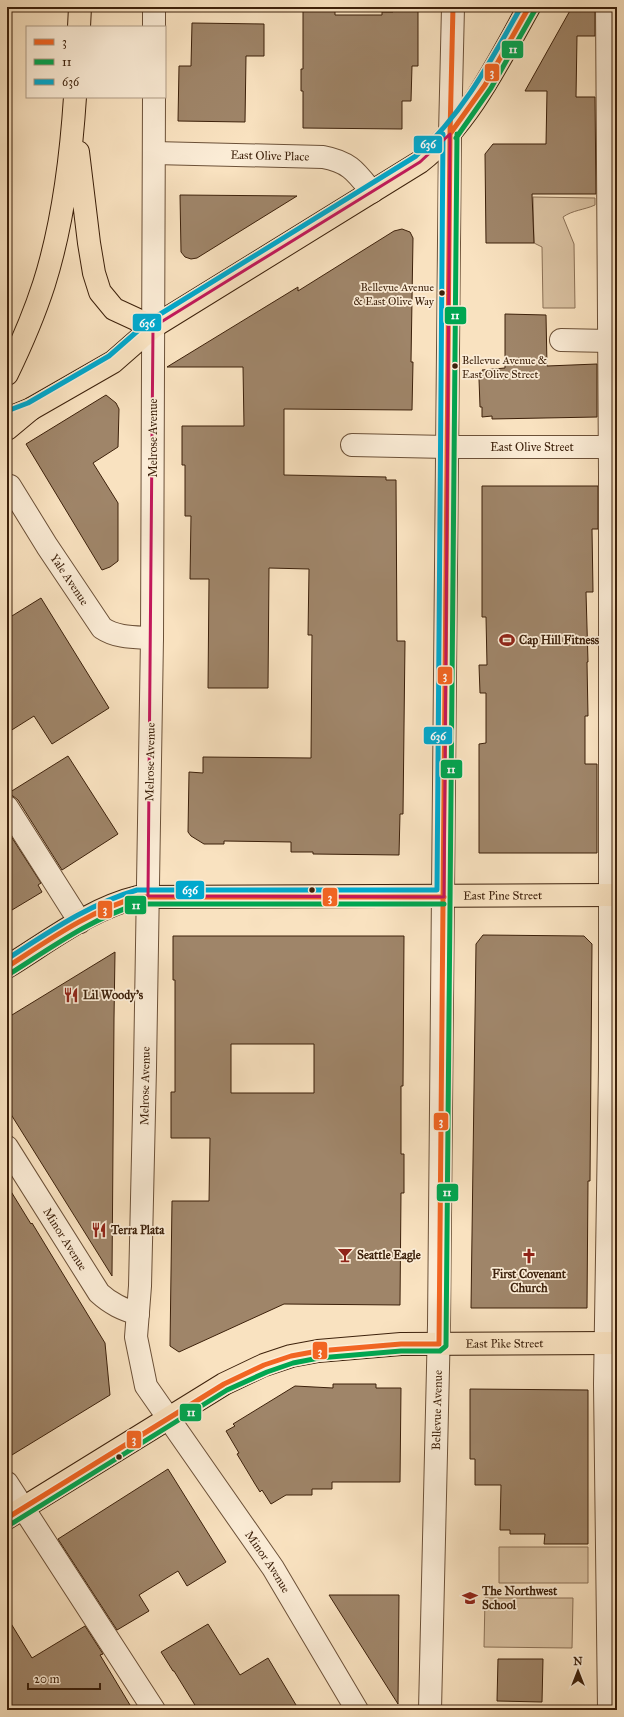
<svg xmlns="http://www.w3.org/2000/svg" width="624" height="1717" font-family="'IM FELL Great Primer',serif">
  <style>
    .green { fill: #d9c1a1; stroke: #8b7156 }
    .building { fill: #9f8569; stroke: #3d210b; fill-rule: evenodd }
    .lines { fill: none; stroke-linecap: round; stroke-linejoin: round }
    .minor-casing { stroke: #6c5138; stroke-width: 24 }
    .major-casing { stroke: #3d210b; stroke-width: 24 }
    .highway-casing { stroke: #3d210b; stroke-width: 24 }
    .minor { stroke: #fbecd6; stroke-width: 22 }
    .major { stroke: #f9e2c0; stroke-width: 22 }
    .highway { stroke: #f9e2c0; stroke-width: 22 }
    .bus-1-casing { stroke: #fbecd6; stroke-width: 8 }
    .bus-2-casing { stroke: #fbecd6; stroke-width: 8 }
    .bus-3-casing { stroke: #fbecd6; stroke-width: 8 }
    .bus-1 { stroke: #f26522; stroke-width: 5 }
    .bus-2 { stroke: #00a651; stroke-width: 5 }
    .bus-3 { stroke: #00a9ce; stroke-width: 5 }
    .marked { fill: none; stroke: #c2185b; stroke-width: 3; stroke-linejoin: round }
    .bus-dot { fill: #3d210b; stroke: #fbecd6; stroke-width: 1.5 }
    .labels { text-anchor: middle; stroke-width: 3.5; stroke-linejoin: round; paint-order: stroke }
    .bus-label { font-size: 11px; fill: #3d210b; stroke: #fbecd6; text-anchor: end }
    .street-label { font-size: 12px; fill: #3d210b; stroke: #fbecd6 }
    .poi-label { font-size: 12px; font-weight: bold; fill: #3d210b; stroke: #fbecd6; text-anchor: start }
    .line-badge { stroke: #fbecd6; stroke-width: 1.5 }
    .badge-label { font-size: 11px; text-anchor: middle; font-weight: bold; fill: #fff }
  </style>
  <rect width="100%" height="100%" fill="#f9e2c0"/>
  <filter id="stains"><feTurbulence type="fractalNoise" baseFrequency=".005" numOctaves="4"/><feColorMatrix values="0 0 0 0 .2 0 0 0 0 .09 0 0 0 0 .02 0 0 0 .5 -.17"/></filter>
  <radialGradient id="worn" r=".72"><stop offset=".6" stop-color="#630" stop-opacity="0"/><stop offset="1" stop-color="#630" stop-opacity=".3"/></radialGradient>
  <path class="green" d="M533,197L595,198V205C584,210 573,210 563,217L574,244L575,308H543L542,247L534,243Z
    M499,1547H588V1583H499Z
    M485,1598H573L572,1648L484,1647Z"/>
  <path class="building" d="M393,7H418V66H412L411,101H402V129L303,128V91H301V69H303V11H335V15H382V12H393Z
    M572,7H595V36H577L576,97H595L596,194H532L534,243H486L485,154L493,144H546L547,91H525Z
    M192,23L264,24V56H246L245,122L178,121L179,66H191Z
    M180,195L297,196L197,258L191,259L185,257L181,252Z
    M402,229L410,232L413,238L411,362H413L412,410L284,409V475L386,477V480H396L397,641H405L403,814H400L399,855L313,854V852H291V842L224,841V844H204L191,836L188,832L189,772L203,773V757L311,758L312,635H308L309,569L269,568L268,688H208L209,579H190L191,516H185V465H182V426H244L243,367H167L298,287V291L394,231Z
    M505,314L546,315L547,366L597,364V417L492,419V416L482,417V407H480L479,379H482V370L505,368Z
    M106,395L116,403L119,409L118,447L93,463L118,503V561L110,567L102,570L26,444Z
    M482,486H598V529H592L593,592H586L588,662H587L588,716H585V764H597V853H479V744L486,743V693H480L479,665H487L486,617H482Z
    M41,598L109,708L52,744L34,716L7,733V619Z
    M68,756L118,834L62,870L18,800L13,796L7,794Z
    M7,830L41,883L38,885L42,892L7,913Z
    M483,935L584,936L592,944L590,1181H588L587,1308H471L476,944Z
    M173,936H404L403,1086H401V1154H404V1193H401L400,1305L284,1304L179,1352L170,1346L172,1201H209L210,1138H171V1092H175V980H173ZM231,1044H314V1093H231Z
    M115,952L114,1019L112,1276L7,1108V1018Z
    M7,1185L31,1224L32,1223L105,1343L110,1395L7,1458Z
    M333,1384H376V1388H401L400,1482H332V1489H312V1495H286L271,1504L262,1490L260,1492L255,1484L237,1454L239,1453L226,1431L235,1426L233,1424L295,1386L333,1388Z
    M470,1389L588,1390V1544H544L545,1534H510V1530H500L501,1485H475V1459H470Z
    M168,1469L226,1562L187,1586L178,1571L139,1595L149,1611L117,1630L58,1539Z
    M329,1595H399L398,1704Z
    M7,1617L32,1658L85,1626L103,1654L100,1655L133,1710H7Z
    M208,1624L240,1675L268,1658L299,1710H198L174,1671H173L161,1652Z
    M498,1659H543L542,1702L497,1701Z"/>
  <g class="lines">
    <defs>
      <g id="minor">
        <path d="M154,7V27"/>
        <path d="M607,7L610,476V1067L605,1384L609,1710"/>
        <path id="s1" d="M154,97L152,638L145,1068L140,1286L136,1337L146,1386L273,1568L357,1710"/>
        <path id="s2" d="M154,153L323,157C350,162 356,172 372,192"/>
        <path d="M561,340L609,341"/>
        <path id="s3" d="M352,445L447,447H617"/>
        <path id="s4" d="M10,486L47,546L102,628C117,638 134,637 152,638"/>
        <path d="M7,807L80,922"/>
        <path id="s5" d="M7,1147L99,1293C111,1304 122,1309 138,1314"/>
        <path d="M7,1483L154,1710"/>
        <path id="s6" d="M430,1710L439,1325L450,134L453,7"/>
      </g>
      <g id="major">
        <path d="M14,416L31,409L113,362L153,327L420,162C470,122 498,62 529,7"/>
        <path id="s7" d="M7,967C48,942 91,908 138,897L617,895"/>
        <path id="s8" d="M7,1518L224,1384L264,1365L291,1356L318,1351L401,1344L617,1343"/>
      </g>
      <path id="highway" d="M79,27L80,7
        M78,152L89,243L94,273L100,292L114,309L153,327
        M7,374C21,345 34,315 44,284C63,224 71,159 75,97
        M7,429L31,409"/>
    </defs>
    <use href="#minor" class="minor-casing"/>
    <use href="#major" class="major-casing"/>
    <use href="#highway" class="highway-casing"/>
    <use href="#minor" class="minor"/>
    <use href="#major" class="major"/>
    <use href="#highway" class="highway"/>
    <defs>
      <path id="bus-1" d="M450,134L485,85L529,7
        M7,967C49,940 89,911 138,897H444
        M439,1344L450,134L453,7
        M7,1518L224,1384L264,1365L291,1356L318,1351L401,1344H439"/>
      <path id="bus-2" d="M456,138L491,88L535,10
        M11,973C52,947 92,918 139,904H444
        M11,1524L227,1390L267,1372L293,1363L319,1358L401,1351H440L446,1346L457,134"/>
      <path id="bus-3" d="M7,411L28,403L109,356L149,321L416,156C463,114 490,62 521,7
        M7,959C49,932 89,904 137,890H437L443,134"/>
    </defs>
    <use href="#bus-1" class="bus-1-casing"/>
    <use href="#bus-2" class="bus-2-casing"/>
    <use href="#bus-3" class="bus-3-casing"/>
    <use href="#bus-1" class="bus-1"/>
    <use href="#bus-2" class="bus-2"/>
    <use href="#bus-3" class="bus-3"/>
  </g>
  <path class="marked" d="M450,134L444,897L148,896L153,327L420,162Z"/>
  <defs>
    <symbol id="stadium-bare" viewBox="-9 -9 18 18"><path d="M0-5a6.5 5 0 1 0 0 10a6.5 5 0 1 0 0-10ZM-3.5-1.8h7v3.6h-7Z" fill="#8f2418" stroke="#fbecd6" stroke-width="2.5" paint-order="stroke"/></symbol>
    <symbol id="restaurant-bare" viewBox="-9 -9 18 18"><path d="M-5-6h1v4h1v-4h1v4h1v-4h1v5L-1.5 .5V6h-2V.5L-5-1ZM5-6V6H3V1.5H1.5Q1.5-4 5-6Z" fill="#8f2418" stroke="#fbecd6" stroke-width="2.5" paint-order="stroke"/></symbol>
    <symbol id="bar-bare" viewBox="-9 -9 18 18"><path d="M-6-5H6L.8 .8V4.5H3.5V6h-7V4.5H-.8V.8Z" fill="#8f2418" stroke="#fbecd6" stroke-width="2.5" paint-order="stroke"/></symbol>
    <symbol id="church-bare" viewBox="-9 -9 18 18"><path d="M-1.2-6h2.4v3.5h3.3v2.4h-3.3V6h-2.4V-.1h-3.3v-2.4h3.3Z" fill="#8f2418" stroke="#fbecd6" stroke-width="2.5" paint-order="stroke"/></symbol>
    <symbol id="school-bare" viewBox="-9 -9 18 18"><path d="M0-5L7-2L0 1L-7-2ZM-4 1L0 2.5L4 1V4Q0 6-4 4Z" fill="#8f2418" stroke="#fbecd6" stroke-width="2.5" paint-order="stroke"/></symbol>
  </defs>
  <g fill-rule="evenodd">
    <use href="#stadium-bare" x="496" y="629" width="22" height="22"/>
    <use href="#restaurant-bare" x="60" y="984" width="22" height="22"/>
    <use href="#restaurant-bare" x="88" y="1219" width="22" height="22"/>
    <use href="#bar-bare" x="334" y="1244" width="22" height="22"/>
    <use href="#church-bare" x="518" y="1245" width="22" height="22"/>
    <use href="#school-bare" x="459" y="1587" width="22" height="22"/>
  </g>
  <g class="bus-dot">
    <circle cx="442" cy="293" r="3.5"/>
    <circle cx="455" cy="366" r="3.5"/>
    <circle cx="312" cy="890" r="3.5"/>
    <circle cx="119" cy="1457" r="3.5"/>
  </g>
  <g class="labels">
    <g class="bus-label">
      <text x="434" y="291">Bellevue Avenue<tspan x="434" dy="14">&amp; East Olive Way</tspan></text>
      <text x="462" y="364" text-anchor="start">Bellevue Avenue &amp;<tspan x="462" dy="14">East Olive Street</tspan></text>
    </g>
    <g class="street-label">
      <text dy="4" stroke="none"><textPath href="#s2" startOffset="116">East Olive Place</textPath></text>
      <text transform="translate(153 438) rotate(-90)" y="4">Melrose Avenue</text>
      <text dy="4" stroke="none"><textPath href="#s3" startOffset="180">East Olive Street</textPath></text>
      <text dy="4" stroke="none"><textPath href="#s4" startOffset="111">Yale Avenue</textPath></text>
      <text transform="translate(150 762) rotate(-89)" y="4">Melrose Avenue</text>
      <text dy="4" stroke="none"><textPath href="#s7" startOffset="514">East Pine Street</textPath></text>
      <text transform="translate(145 1086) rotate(-89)" y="4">Melrose Avenue</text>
      <text dy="4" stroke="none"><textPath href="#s5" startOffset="109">Minor Avenue</textPath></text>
      <text dy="4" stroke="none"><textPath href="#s8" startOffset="542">East Pike Street</textPath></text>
      <text dy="4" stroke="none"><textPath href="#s6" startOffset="300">Bellevue Avenue</textPath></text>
      <text dy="4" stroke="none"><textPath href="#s1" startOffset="1504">Minor Avenue</textPath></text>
    </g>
    <g class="poi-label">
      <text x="519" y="644">Cap Hill Fitness</text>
      <text x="83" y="999">Lil Woody's</text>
      <text x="111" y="1234">Terra Plata</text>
      <text x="357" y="1259">Seattle Eagle</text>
      <text x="529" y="1278" text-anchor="middle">First Covenant<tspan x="529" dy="14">Church</tspan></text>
      <text x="482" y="1595">The Northwest<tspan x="482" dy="14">School</tspan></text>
    </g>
  </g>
  <g class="line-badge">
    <rect x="501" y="40" width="23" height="19" rx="4" fill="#00a651"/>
    <rect x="484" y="63" width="16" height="19" rx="4" fill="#f26522"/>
    <rect x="413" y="135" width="30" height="19" rx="4" fill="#00a9ce"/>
    <rect x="444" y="306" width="23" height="19" rx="4" fill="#00a651"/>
    <rect x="132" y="313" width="30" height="19" rx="4" fill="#00a9ce"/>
    <rect x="437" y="666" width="16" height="19" rx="4" fill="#f26522"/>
    <rect x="423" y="726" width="30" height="19" rx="4" fill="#00a9ce"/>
    <rect x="440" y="759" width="23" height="20" rx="4" fill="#00a651"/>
    <rect x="175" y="880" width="30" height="20" rx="4" fill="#00a9ce"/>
    <rect x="322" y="887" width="16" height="20" rx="4" fill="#f26522"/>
    <rect x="124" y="895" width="23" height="20" rx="4" fill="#00a651"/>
    <rect x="97" y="900" width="16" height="19" rx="4" fill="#f26522"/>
    <rect x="433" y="1112" width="16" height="19" rx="4" fill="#f26522"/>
    <rect x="436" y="1183" width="23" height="19" rx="4" fill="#00a651"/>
    <rect x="312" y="1341" width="16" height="19" rx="4" fill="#f26522"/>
    <rect x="179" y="1403" width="23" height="19" rx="4" fill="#00a651"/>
    <rect x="126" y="1430" width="16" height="19" rx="4" fill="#f26522"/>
  </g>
  <g class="badge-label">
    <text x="513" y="53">11</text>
    <text x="492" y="76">3</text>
    <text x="428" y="148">636</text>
    <text x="455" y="319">11</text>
    <text x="147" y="327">636</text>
    <text x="445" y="679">3</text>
    <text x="438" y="740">636</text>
    <text x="451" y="773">11</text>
    <text x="190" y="894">636</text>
    <text x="330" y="901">3</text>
    <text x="136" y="909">11</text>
    <text x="105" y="913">3</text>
    <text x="441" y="1125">3</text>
    <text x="447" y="1196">11</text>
    <text x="320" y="1355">3</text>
    <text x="191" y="1416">11</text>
    <text x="134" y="1443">3</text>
  </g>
  <rect width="624" height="1717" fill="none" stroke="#f9e2c0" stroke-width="24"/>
  <rect x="8" y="8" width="608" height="1701" fill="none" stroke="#3d210b" stroke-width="2"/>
  <rect x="12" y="12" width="600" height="1693" fill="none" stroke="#3d210b"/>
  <rect x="26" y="26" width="140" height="72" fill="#fbecd6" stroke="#af9b85"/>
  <rect x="34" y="39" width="20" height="6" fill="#f26522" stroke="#af9b85"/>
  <text x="62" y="46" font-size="12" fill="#3d210b">3</text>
  <rect x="34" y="59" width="20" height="6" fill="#00a651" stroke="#af9b85"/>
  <text x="62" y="66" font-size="12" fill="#3d210b">11</text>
  <rect x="34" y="79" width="20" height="6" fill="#00a9ce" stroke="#af9b85"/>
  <text x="62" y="86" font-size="12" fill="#3d210b">636</text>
  <g transform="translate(578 1671)" stroke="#fbecd6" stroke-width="3" paint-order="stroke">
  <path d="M0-3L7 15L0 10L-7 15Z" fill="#3d210b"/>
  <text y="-6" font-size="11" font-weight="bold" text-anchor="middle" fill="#3d210b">N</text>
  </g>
  <path d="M28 1683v6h72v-6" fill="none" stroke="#3d210b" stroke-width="2"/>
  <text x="34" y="1683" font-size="12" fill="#3d210b" stroke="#fbecd6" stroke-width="3" paint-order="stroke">20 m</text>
  <rect width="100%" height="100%" filter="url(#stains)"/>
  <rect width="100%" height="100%" fill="url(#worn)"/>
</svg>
